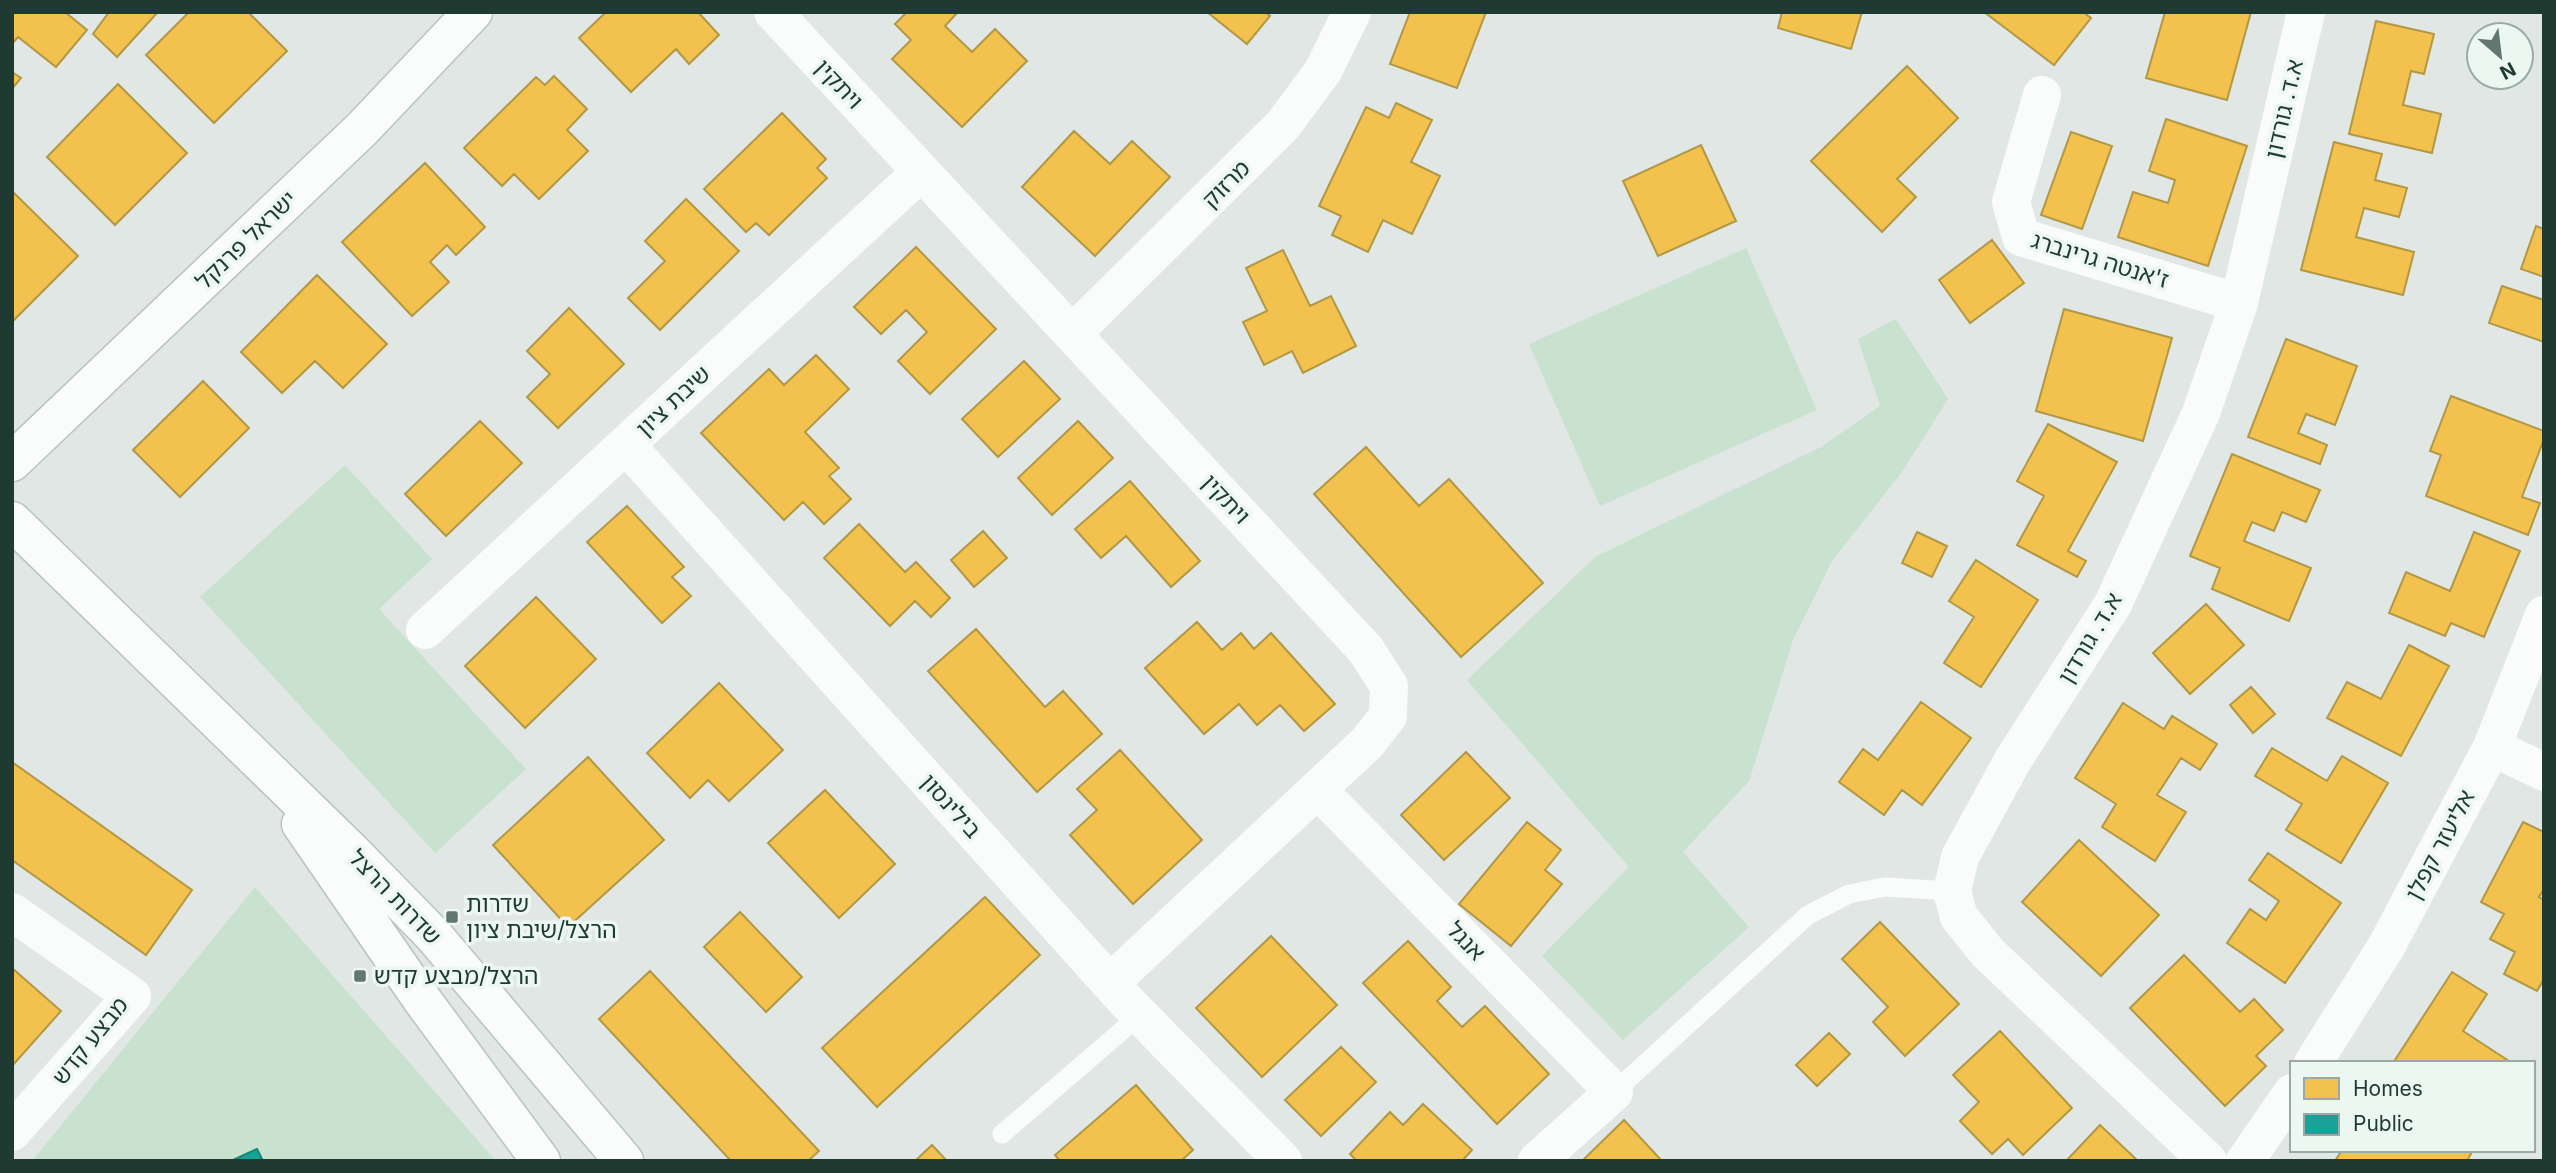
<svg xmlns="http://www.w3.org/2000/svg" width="2556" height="1173" font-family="Inter,'Noto Sans Hebrew',sans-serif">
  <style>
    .green { fill: #c8e2cf }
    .homes { fill: #f2c14e; stroke: #b29845; stroke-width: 2 }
    .public { fill: #17a398; stroke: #198479; stroke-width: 2 }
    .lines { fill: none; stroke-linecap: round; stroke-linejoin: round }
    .secondary-casing { stroke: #bac4bf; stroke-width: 41 }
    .lane { stroke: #fafbfb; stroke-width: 19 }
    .street { stroke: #fafbfb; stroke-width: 38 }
    .secondary { stroke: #fafbfb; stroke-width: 38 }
    .poi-dot { fill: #627770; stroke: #edf7f2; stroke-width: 2.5 }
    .labels { text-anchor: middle; stroke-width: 7; stroke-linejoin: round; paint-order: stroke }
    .street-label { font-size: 23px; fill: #1e3a31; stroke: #edf7f2 }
    .poi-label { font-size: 23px; fill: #1e3a31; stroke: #edf7f2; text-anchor: start }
  </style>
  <rect width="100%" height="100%" fill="#e0e7e4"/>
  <path class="green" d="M1746,248L1817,410L1600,506L1529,344Z
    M1896,319L1948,399L1902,472L1832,561L1793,640L1749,781L1683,852L1749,927L1623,1040L1542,956L1629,867L1467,680L1595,557L1821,447L1880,406L1858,339Z
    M345,465L432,559L379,609L526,769L435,853L200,597Z
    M255,887L496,1161H32Z"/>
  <path class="homes" d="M12,12H65L87,30L56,67L18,37L12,44Z
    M109,12H158L117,57L93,34Z
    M189,12H248L287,51L214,123L146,55Z
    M606,12H698L719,35L689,64L676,49L631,92L579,38Z
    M907,12H958L945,26L972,52L995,29L1027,61L962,127L892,59L911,40L895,24Z
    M1207,12H1265L1270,16L1247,44Z
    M1410,12H1486L1457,88L1390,64Z
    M1782,12H1862L1851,49L1778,28Z
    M1984,12H2083L2091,18L2054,65Z
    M2165,12H2251L2227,100L2146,78Z
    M2376,21L2434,34L2424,74L2411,71L2403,105L2441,114L2432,153L2349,134Z
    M1907,66L1958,118L1897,179L1916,197L1882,232L1811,161Z
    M12,72L21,78L12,89Z
    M554,76L587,109L567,130L588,151L539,199L514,174L502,186L464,148L536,77L545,85Z
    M118,84L187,153L115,225L47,157Z
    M1396,103L1432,120L1411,162L1440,176L1412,234L1383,220L1368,252L1332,235L1341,216L1319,206L1366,107L1389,118Z
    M782,113L826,159L817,168L827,178L769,235L756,223L746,232L704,189Z
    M2166,119L2247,146L2208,266L2118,237L2133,192L2168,203L2175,180L2149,171Z
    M1074,131L1110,164L1132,141L1170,177L1095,256L1022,187Z
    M2071,132L2112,146L2082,229L2041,215Z
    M2334,142L2382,154L2375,180L2407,188L2399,217L2364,208L2356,237L2414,252L2403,295L2301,270Z
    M1701,145L1736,221L1658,256L1623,181Z
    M425,163L485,227L456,255L447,245L430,262L449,282L412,316L342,242Z
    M12,191L78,256L12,322Z
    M686,199L739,251L660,330L628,298L665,261L645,241Z
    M2536,226L2544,229V277L2521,269Z
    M1992,240L2024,283L1970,323L1939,280Z
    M916,247L996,329L930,394L898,361L927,332L906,310L881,334L854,307Z
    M1283,250L1310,306L1331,296L1356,346L1303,373L1292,351L1264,365L1243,322L1267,311L1246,268Z
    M317,275L387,344L343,388L315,361L282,393L241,352Z
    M2502,286L2544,300V342L2489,323Z
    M569,308L624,364L558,428L527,397L550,374L527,351Z
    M2064,309L2172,338L2143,441L2036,411Z
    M2286,339L2357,366L2335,425L2306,414L2298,433L2327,445L2320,464L2248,437Z
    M816,355L849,389L805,432L839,468L829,476L851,499L824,524L803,502L784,520L701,433L769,369L784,385Z
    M1024,361L1060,399L998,457L962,419Z
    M203,381L249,428L180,497L133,450Z
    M2451,396L2544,431V439L2522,497L2540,503L2528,535L2426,496L2441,455L2430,451Z
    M480,421L522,463L446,536L405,494Z
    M1078,421L1113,458L1052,515L1018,478Z
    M2048,424L2117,462L2068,551L2086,561L2077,577L2017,545L2044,496L2017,481Z
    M1366,447L1419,506L1449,479L1543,583L1461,657L1314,494Z
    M2232,454L2320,490L2306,522L2282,512L2274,531L2252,522L2244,541L2311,568L2289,621L2212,589L2220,568L2190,556Z
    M1130,481L1200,561L1171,587L1126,536L1101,558L1075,529Z
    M627,506L684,567L672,577L691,596L662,623L587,542Z
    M859,524L905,572L916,562L950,598L931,617L915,601L890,626L824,558Z
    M983,531L1007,558L974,587L951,560Z
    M1917,532L1947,546L1932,577L1902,563Z
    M2474,532L2520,551L2484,637L2451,623L2445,636L2389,613L2406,572L2450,591Z
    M1976,560L2038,600L1981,687L1944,663L1974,617L1949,601Z
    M536,597L596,659L525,728L465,666Z
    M2206,604L2244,645L2190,694L2153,653Z
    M1197,622L1222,650L1241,633L1254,649L1271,633L1335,704L1304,731L1280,705L1257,725L1239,704L1204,734L1145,668Z
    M976,629L1045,707L1063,691L1102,734L1037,792L928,671Z
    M2409,645L2449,666L2401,756L2327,718L2347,682L2381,699Z
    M719,683L783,750L729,801L708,780L690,798L647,753Z
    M2251,687L2275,714L2253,733L2230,705Z
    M1921,702L1971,738L1922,805L1902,790L1884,815L1839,782L1863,749L1878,760Z
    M2123,703L2164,729L2172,716L2217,744L2200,770L2181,758L2157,795L2186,812L2155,861L2102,827L2116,804L2075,778Z
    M2272,748L2327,781L2342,756L2388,783L2341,863L2286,830L2302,804L2255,776Z
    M1120,750L1202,840L1133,904L1070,835L1097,810L1077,789Z
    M1466,752L1510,798L1444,860L1401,815Z
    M588,757L664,840L568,927L493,845Z
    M12,762L192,890L146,955L12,860Z
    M825,790L895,864L839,918L768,843Z
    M1527,822L1561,850L1545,870L1562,884L1511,946L1459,904Z
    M2523,822L2544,832V889L2539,897L2544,900V979L2537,991L2504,974L2515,952L2490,939L2504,914L2481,902Z
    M2079,840L2159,915L2101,976L2022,902Z
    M2268,853L2341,903L2285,983L2227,943L2250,909L2266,920L2279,901L2249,880Z
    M985,897L1040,955L877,1107L822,1048Z
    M740,912L802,977L766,1012L704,947Z
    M1880,922L1959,1004L1905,1056L1873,1022L1888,1007L1842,959Z
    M1271,936L1337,1005L1262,1077L1196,1008Z
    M1408,941L1451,987L1437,1001L1462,1027L1485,1006L1549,1074L1497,1124L1363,983Z
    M2184,955L2240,1012L2254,999L2283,1030L2256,1056L2266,1066L2225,1106L2130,1008Z
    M12,968L61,1011L12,1066Z
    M650,971L819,1151L808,1161H731L599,1019Z
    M2452,972L2487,994L2463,1031L2512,1063H2393Z
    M2000,1031L2072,1108L2023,1155L2008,1139L1992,1154L1960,1121L1979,1102L1953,1075Z
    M1829,1033L1850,1054L1817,1086L1796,1065Z
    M1341,1047L1376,1082L1321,1136L1285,1100Z
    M1136,1085L1193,1150L1181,1161H1060L1055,1155Z
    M1423,1104L1472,1150L1462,1161H1357L1350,1154L1390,1112L1403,1125Z
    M1624,1120L1662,1161H1582Z
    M2100,1125L2138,1161H2066Z
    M932,1145L947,1161H915Z
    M2342,1150H2473L2467,1161H2335Z"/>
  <path class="public" d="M257,1149L263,1161H231Z"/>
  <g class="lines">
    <defs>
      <path id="secondary" d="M12,462L362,129L473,12
        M12,521L351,851L434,936L624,1161
        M301,824L423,1001L541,1161"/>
    </defs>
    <use href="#secondary" class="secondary-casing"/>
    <path class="lane" d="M1614,1092L1808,915L1849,894L1885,887L1952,891
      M1002,1134L1140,1015"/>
    <path class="street" d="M773,12L1366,650L1389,686L1388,716L1367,743L1110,983
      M2042,95L2011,202L2021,237L2239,303
      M1072,334L1283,125L1323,71L1352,12
      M626,445L1126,1001L1283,1161
      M425,630L921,172
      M2492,747L2544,772
      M1318,790L1614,1092L1537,1161
      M12,912L132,996L12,1132
      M2313,1063L2386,947L2492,747L2544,615
      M2208,1161L1988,953L1959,917L1952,891L1960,857L2013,760L2113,604L2201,413L2239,303L2306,12
      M2245,1161L2292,1093"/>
    <use href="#secondary" class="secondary"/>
  </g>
  <g class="poi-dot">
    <rect x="445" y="910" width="14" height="14" rx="3.5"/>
    <rect x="353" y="969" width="14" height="14" rx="3.5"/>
  </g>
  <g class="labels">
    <g class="street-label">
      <text transform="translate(839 84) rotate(47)" y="8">ויתקין</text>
      <text transform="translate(2284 109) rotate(-77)" y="8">א.ד. גורדון</text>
      <text transform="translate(1226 184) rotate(-45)" y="8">מרזוק</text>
      <text transform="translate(246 240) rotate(-44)" y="8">ישראל פרנקל</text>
      <text transform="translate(2100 260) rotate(17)" y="8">ז'אנטה גרינברג</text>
      <text transform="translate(673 401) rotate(-43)" y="8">שיבת ציון</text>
      <text transform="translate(1226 499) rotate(47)" y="8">ויתקין</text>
      <text transform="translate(2090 638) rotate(-59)" y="8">א.ד. גורדון</text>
      <text transform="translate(951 806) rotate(48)" y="8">בילינסון</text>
      <text transform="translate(2440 845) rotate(-62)" y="8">אליעזר קפלן</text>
      <text transform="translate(395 897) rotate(46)" y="8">שדרות הרצל</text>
      <text transform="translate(1466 941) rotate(46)" y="8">אנגל</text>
      <text transform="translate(90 1041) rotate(-51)" y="8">מבצע קדש</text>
    </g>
    <g class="poi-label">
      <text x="466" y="912">שדרות<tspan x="466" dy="26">הרצל/שיבת ציון</tspan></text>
      <text x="374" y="984">הרצל/מבצע קדש</text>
    </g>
  </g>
  <rect width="2556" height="1173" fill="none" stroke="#1e3a31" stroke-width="28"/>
  <rect x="2290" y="1061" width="245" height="91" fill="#edf7f2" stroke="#9aaba5" stroke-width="2"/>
  <rect x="2304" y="1078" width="35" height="21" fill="#f2c14e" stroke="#9aaba5" stroke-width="2"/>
  <text x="2353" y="1096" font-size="21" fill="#1e3a31">Homes</text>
  <rect x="2304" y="1114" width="35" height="21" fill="#17a398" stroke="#9aaba5" stroke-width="2"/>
  <text x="2353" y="1131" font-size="21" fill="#1e3a31">Public</text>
  <g transform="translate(2500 56) rotate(152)"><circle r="33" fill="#edf7f2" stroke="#9aaba5" stroke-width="2"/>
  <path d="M0-5L12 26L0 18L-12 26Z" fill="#627770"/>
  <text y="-10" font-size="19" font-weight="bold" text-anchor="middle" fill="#1e3a31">N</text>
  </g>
</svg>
